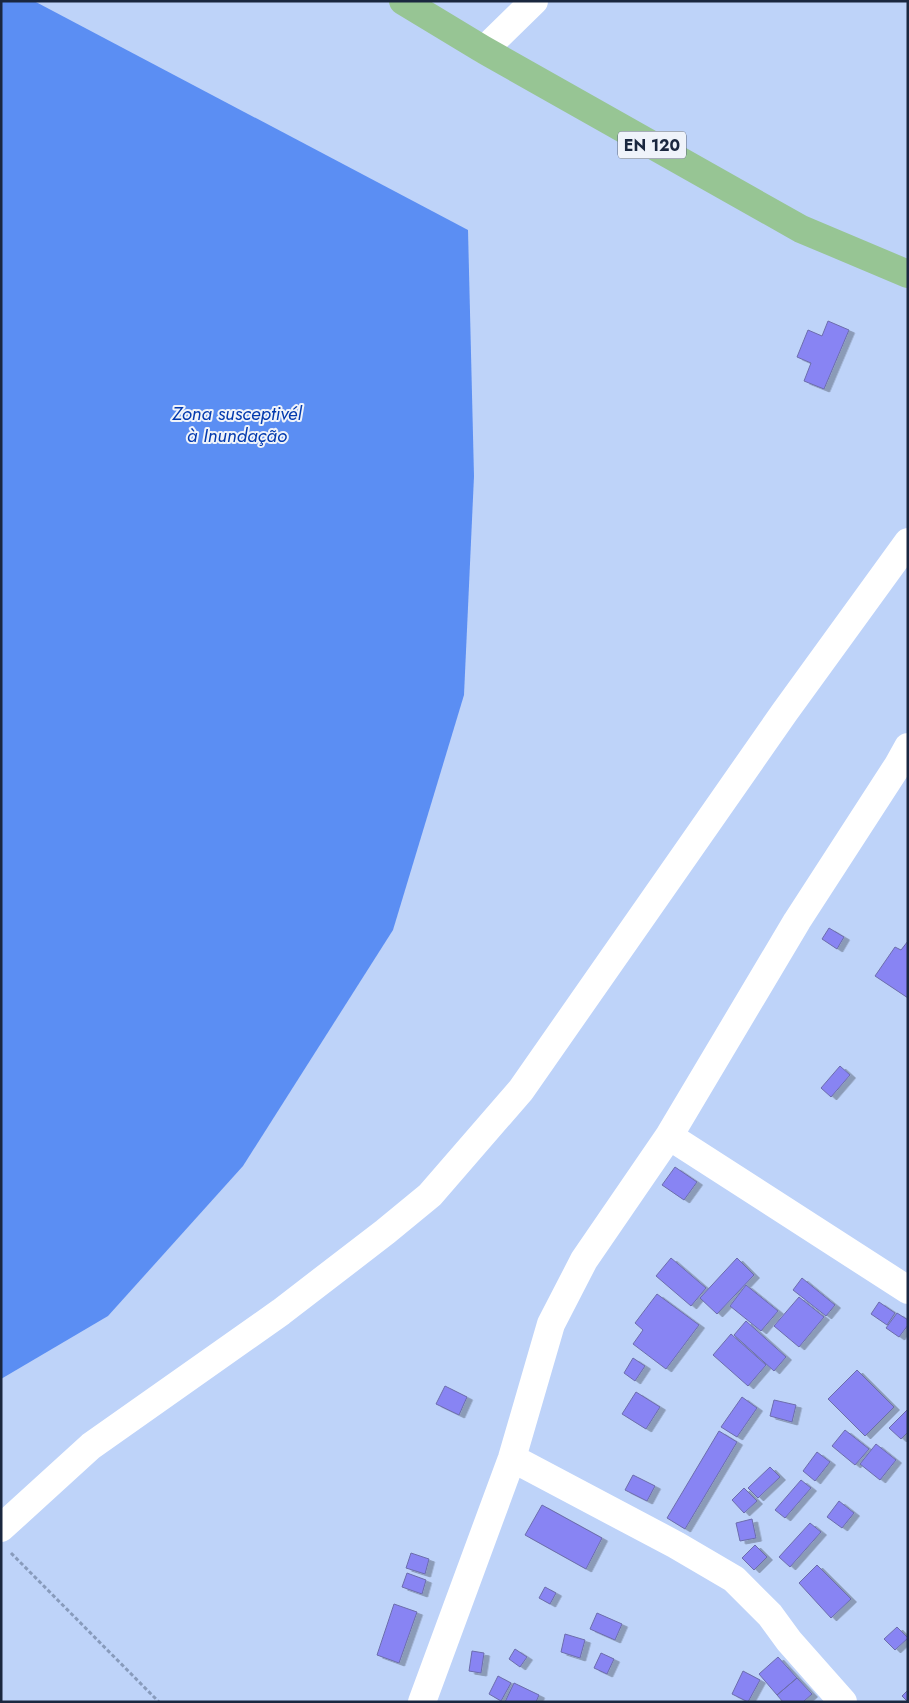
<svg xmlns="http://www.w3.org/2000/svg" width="909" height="1703" font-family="Jost,sans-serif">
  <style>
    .water { fill: #5b8ef3 }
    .building { fill: #8884f3; stroke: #6c6dac; filter: url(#shadow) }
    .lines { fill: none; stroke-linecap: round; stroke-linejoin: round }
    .path { stroke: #889bbc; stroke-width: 3; stroke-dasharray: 4 2.5; stroke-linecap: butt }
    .minor { stroke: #fff; stroke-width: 28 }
    .major { stroke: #97c594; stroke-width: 28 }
    .labels { text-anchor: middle; stroke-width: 4; stroke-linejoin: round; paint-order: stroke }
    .shield { fill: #eff3fa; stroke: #5a6477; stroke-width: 1 }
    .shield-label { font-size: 16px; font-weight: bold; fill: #1a273f }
    .water-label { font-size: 19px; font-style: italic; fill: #033aae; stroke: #eff3fa }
  </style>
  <defs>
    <filter id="shadow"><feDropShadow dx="5.5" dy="3" stdDeviation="0" flood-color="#0004"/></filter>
  </defs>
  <rect width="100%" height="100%" fill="#bed3f9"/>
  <path class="water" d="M1,1H34L468,230L474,476L464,695L393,930L243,1166L108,1316L1,1379Z"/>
  <path class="building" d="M828,321L849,330L824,389L804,381L811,363L797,357L808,330L822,336Z
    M829,928L844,937L837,949L822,939Z
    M908,941V998L875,976L895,947L901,950Z
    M840,1066L850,1075L831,1097L821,1088Z
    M675,1167L697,1182L684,1200L662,1185Z
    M671,1258L706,1288L691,1306L656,1276Z
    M737,1258L754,1275L717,1314L700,1298Z
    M802,1278L835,1305L826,1316L793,1290Z
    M746,1285L778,1311L761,1331L730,1306Z
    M657,1294L699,1325L666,1369L633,1344L643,1330L635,1323Z
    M799,1297L824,1317L799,1347L774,1326Z
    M879,1302L895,1313L887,1325L871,1314Z
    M897,1313L908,1320V1325L899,1337L886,1328Z
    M746,1321L786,1357L774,1371L734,1335Z
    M731,1334L766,1365L748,1386L713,1355Z
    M633,1358L645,1366L635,1381L624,1373Z
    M857,1370L894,1407L865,1436L828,1399Z
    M445,1386L467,1397L459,1415L436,1404Z
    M636,1392L660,1407L646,1429L622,1414Z
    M742,1397L757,1408L737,1437L721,1427Z
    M774,1400L796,1405L792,1422L770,1416Z
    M908,1409V1432L901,1439L889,1428Z
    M845,1430L869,1449L855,1465L832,1446Z
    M719,1431L737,1442L685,1529L667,1518Z
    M876,1444L896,1460L880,1480L860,1464Z
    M817,1452L830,1462L815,1481L803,1471Z
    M770,1467L780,1477L758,1498L748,1488Z
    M633,1475L655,1486L647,1501L625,1490Z
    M801,1480L811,1488L785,1518L775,1510Z
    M744,1488L757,1501L744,1513L732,1500Z
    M839,1501L854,1513L842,1528L827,1517Z
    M542,1505L602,1538L586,1569L525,1535Z
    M752,1519L756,1538L740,1541L736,1523Z
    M810,1523L821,1532L790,1567L779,1557Z
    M755,1545L767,1557L754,1570L742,1558Z
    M411,1553L429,1559L425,1574L406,1568Z
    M817,1565L851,1599L831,1618L799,1583Z
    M407,1573L426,1580L422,1594L402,1587Z
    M545,1587L556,1593L550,1604L539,1598Z
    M394,1604L417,1612L399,1663L377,1655Z
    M597,1613L622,1624L615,1640L590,1629Z
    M897,1627L908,1638L895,1650L884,1639Z
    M565,1634L585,1640L580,1658L561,1652Z
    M515,1649L527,1657L520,1667L509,1659Z
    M472,1651L484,1653L481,1673L469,1671Z
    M601,1653L614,1659L607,1674L594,1668Z
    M778,1657L797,1678L777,1695L759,1674Z
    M743,1671L760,1680L748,1702L732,1694Z
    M498,1676L511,1683L501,1701L489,1694Z
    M797,1678L812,1694L803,1702H783L777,1695Z
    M514,1683L539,1695L536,1702H505Z
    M908,1690V1702L902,1696Z"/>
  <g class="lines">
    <path class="path" d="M11,1553L159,1702"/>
    <path class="minor" d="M484,50L534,1
      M669,1136L908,1290
      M512,1458L676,1545L734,1579L770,1615L789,1641L843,1702
      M1,1528L91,1446L281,1312L385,1232L430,1195L521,1090L784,713L908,542
      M422,1702L512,1458L551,1324L584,1260L669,1136L797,921L898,765L908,747"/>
    <path class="major" d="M403,1L484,50L801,229L908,274"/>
  </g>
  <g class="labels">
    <rect class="shield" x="618" y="131.5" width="68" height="27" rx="4"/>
    <g class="shield-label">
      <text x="652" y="151">EN 120</text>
    </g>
    <g class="water-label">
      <text x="237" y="420">Zona susceptivél<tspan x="237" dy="22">à Inundação</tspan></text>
    </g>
  </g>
  <rect width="909" height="1703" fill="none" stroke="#1a273f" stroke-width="5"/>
</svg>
